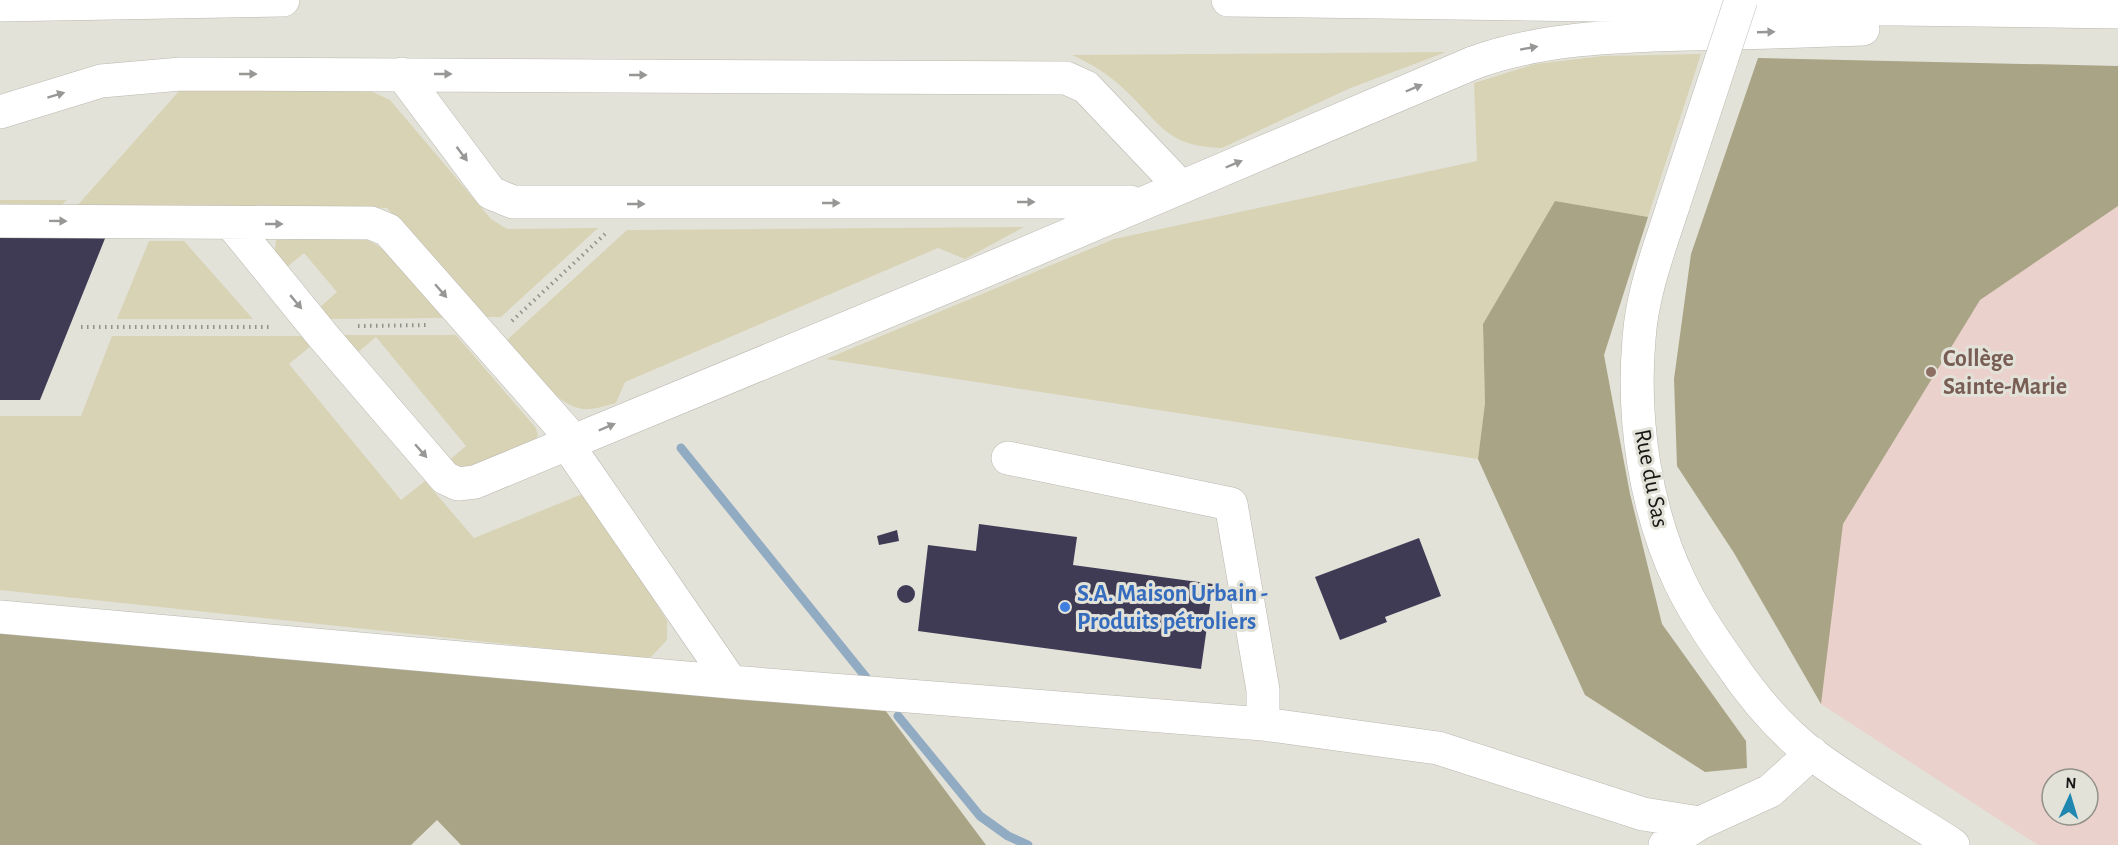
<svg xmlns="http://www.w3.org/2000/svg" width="2118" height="845" font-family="'Alegreya Sans',sans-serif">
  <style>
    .education { fill: #ebd1cb; fill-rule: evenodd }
    .green { fill: #d8d3b5 }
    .forest { fill: #a9a485 }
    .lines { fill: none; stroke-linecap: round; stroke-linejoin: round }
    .stream { stroke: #91abc2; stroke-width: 9 }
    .building { fill: #3f3b55 }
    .minor-casing { stroke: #b9b7af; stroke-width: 34 }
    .highway-casing { stroke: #b9b7af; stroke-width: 34 }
    .path { stroke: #92928b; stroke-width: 4; stroke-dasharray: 1.5 4.5; stroke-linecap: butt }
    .minor { stroke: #fff; stroke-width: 33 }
    .highway { stroke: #fff; stroke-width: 33 }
    .minor-bridge-casing { stroke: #b9b7af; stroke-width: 34; stroke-linecap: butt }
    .minor-bridge { stroke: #fff; stroke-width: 33 }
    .oneway { fill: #979795 }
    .education-dot { fill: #8d6e63; stroke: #e3e2d9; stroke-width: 2 }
    .shop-dot { fill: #3f7fe0; stroke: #e3e2d9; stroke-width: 2 }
    .labels { text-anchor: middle; stroke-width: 6; stroke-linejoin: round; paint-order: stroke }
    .education-label { font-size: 24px; font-weight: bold; fill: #785e54; stroke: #e3e2d9; text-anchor: start }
    .street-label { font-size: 24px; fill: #171714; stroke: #e3e2d9 }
    .shop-label { font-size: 24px; font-weight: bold; fill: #366cbe; stroke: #e3e2d9; text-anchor: start }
  </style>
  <rect width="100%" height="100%" fill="#e3e2d9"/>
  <path class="education" d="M2118,131V845H2038L1821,704L1736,485ZM2052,779H2088V815H2052Z"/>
  <path class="green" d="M1446,52L1348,89L1222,148C1166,146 1162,125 1126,91C1110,75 1092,64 1072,55Z
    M1701,54L1648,217L1555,201L1483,324L1485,403L1478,459L826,359L1114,239L1477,161L1474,83L1535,64L1603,56Z
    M180,90H369L390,100L491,219L507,229L598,228L501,317H480L387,208L76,207Z
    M0,200H67L58,208L0,207Z
    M1024,227L965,259L938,248L625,382L616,403C605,406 594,410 583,409C554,406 526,361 507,340L627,230Z
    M361,238C397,249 420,290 443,318L327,319L320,307L337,292L304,253L287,267L275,252L276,240Z
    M149,241H184L253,319H117Z
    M341,335H456L536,428L538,436L533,442C509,452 471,479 447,462L466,446L376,337L357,353Z
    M112,336H302L311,346L289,364L401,500L425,481L474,538L590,491L667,621V640L651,657H628L0,590V416H81Z"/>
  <path class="forest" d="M1758,58L2118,66V206L1980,300L1843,524L1821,704L1734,553L1677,466L1674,379L1691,254Z
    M1555,201L1648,217L1604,355L1630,494L1662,624L1746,741L1747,768L1705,772L1585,695L1478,459L1485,403L1483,324Z
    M0,629L885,710L986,845H461L437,820L411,845H0Z"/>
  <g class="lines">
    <path class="stream" d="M681,448L869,681
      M898,716L980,816L1008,836L1028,845"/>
  </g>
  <path class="building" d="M0,236H106L40,400H0Z
    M979,524L1077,537L1073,565L1213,584L1201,669L918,631L928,545L976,551Z
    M897,530L899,541L879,545L877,536Z
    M1419,538L1441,596L1385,617L1387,622L1340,640L1315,577Z
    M897 594a9 9 0 1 1 18 0a9 9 0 1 1-18 0Z"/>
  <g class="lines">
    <defs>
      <path id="minor" d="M402,74L491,193L513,202H1130
        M0,112L101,81L181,74L1066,78L1086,87L1181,187
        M1674,203C1660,247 1642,292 1639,339C1632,419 1645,509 1680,582C1694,611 1712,638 1730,663C1753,697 1780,729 1812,754C1856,787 1907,815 1953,845
        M0,221L371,223L388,230L574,441L989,269L1473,63
        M232,224L323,336L445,478L458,484L475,482L574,441
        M567,444L731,682
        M1008,458L1231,504L1263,690V724
        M0,617L731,682L1263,724L1438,748L1643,814L1700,823
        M1665,845L1700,823L1770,791L1812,753"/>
      <path id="highway" d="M1228,0L2118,12
        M0,5L283,0
        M1473,63C1541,38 1617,36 1689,34C1747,33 1805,31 1863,29"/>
    </defs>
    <use href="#minor" class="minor-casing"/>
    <use href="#highway" class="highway-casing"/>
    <path class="path" d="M512,321L605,234
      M358,326L429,325
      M81,327H273"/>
    <use href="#minor" class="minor"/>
    <use href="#highway" class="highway"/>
    <defs>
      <path id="minor-bridge" d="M1674,203L1741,0"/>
    </defs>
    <use href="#minor-bridge" class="minor-bridge-casing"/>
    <use href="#minor-bridge" class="minor-bridge"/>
  </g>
  <defs><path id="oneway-solid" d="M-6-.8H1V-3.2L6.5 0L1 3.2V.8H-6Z" transform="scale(1.5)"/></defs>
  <g class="oneway">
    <use href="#oneway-solid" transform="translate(1766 32) rotate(-2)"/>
    <use href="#oneway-solid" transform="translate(1529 48) rotate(-10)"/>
    <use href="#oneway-solid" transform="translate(248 74)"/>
    <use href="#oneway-solid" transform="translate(443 74)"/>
    <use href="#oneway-solid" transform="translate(638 75)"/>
    <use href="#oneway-solid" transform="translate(1414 88) rotate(-23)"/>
    <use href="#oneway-solid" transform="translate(56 95) rotate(-17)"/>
    <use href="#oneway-solid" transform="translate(462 154) rotate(53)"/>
    <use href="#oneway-solid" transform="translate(1234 164) rotate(-23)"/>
    <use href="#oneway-solid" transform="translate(1026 202)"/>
    <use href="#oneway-solid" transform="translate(831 203)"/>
    <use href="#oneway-solid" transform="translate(636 204)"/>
    <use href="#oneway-solid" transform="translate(58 221) rotate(1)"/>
    <use href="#oneway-solid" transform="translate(274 224)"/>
    <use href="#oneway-solid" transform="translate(441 291) rotate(49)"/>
    <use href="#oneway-solid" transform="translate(296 302) rotate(50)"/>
    <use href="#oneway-solid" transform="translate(607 427) rotate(-23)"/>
    <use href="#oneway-solid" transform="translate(421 451) rotate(49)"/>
  </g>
  <circle class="education-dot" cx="1931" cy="372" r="6"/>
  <circle class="shop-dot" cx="1065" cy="607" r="6"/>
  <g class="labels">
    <g class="education-label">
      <text x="1943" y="366">Collège<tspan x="1943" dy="28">Sainte-Marie</tspan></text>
    </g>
    <g class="street-label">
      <text transform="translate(1652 478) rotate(79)" y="8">Rue du Sas</text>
    </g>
    <g class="shop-label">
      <text x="1077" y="601">S.A. Maison Urbain -<tspan x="1077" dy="28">Produits pétroliers</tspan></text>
    </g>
  </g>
  <g transform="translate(2070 797) rotate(4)"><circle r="28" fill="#e3e2d9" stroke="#91918a" stroke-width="1.5"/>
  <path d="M0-4.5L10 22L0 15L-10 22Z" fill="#1f87b0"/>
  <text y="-9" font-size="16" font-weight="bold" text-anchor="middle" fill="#171714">N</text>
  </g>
</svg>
